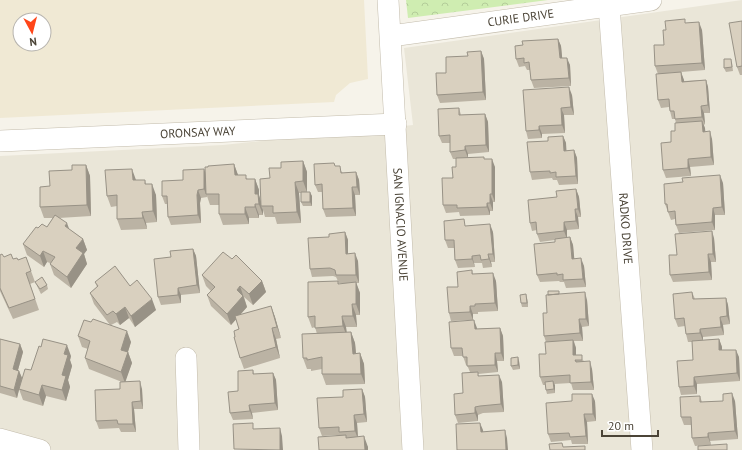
<svg xmlns="http://www.w3.org/2000/svg" width="742" height="450" font-family="'PT Sans',sans-serif">
  <style>
    .residential { fill: #eae6d8 }
    .education { fill: #f0e9d4; fill-rule: evenodd }
    .park { fill: url(#park-crowns) }
    .lines { fill: none; stroke-linecap: round; stroke-linejoin: round }
    .minor-casing { stroke: #c3bcac; stroke-width: 22 }
    .minor { stroke: #fff; stroke-width: 21 }
    .wall { fill: #bbb3a4 }
    .shaded-wall { fill: #989286 }
    .building { fill: #d9d0bf; stroke: #989286 }
    .labels { text-anchor: middle; stroke-width: 4; stroke-linejoin: round; paint-order: stroke }
    .street-label { font-size: 12px; fill: #4b4437; stroke: #fff }
  </style>
  <defs>
    <pattern id="park-crowns" width="20" height="18" patternUnits="userSpaceOnUse"><rect width="20" height="18" fill="#cfedb1"/><path d="M2 6a3 3 0 1 1 6 0M12 15a3 3 0 1 1 6 0" fill="none" stroke="#b3cc99"/></pattern>
  </defs>
  <rect width="100%" height="100%" fill="#f6f3ea"/>
  <path class="residential" d="M742,0V450H0V156L223,145L413,125L404,48Z"/>
  <path class="education" d="M0,0H364L368,79L350,83L336,95L334,102L0,118ZM20,20H44V44H20Z"/>
  <path class="park" d="M406,0H548L408,18Z"/>
  <g class="lines">
    <defs>
      <g id="minor">
        <path id="s1" d="M388,0L413,450"/>
        <path id="s2" d="M609,6L642,450"/>
        <path id="s3" d="M391,36L651,0"/>
        <path id="s4" d="M0,141L396,124"/>
        <path d="M186,358L189,450"/>
        <path d="M0,439L40,450"/>
      </g>
    </defs>
    <use href="#minor" class="minor-casing"/>
    <use href="#minor" class="minor"/>
  </g>
  <path class="wall" d="M742,21V75H740L737,67Z
    M686,23L702,30L705,70L681,72L684,81L706,80L708,87L710,113H704L705,124L704,125L705,131L712,139L714,165L690,167L691,176L666,178L663,170L675,131L676,123L675,119H672L669,107L661,108L658,100V74L655,66L664,45L666,30Z
    M558,39L561,46L562,58L570,65L571,86L534,88L531,80L530,70H527L525,66L519,67L516,59L523,45Z
    M481,51L484,59L486,100L440,103L437,95L446,73L468,56Z
    M732,63L733,71L726,72L724,68Z
    M572,95L574,115H564L565,133L542,134V138L528,139L526,131Z
    M459,108L461,115L485,114L488,122L489,152L468,154V158L485,159L495,167V202H493V211H490V215L460,216L459,212L446,213L443,205L456,167V159H453L450,152V143H442L439,136Z
    M563,136L566,143V151L574,150L577,158L578,184L559,185L557,180H553L552,178L532,180L530,172L548,141Z
    M303,161L307,172V192L312,196V206H303L301,202V193H299L301,223L277,224L275,217H265L263,210V215H259V218H249V224L223,225L219,214V205H210L207,196V197L201,198L200,203L201,223L171,225L168,217V204H165L162,196L183,180L205,172L234,164L238,175L248,179H255L259,190V195L261,202L270,178L281,168Z
    M86,165L90,176L91,216L59,218L69,229L83,239L87,250L84,254L87,264L71,288L54,275L50,264V263L47,262L44,267L27,255L23,244L38,228L47,227L53,218H44L40,207L50,186L72,170Z
    M336,166L343,173L356,172L359,180L360,195H355L356,216L326,217L323,209L322,192H318L315,185Z
    M136,180H145L146,184L156,195L157,222L146,223L147,229L121,230L117,219V206L111,207L107,196Z
    M723,183L725,215H715V230L679,233L676,225L675,219L671,220L665,204Z
    M576,189L579,197L581,217H578L579,229L567,230V238L570,237L573,245L574,258L584,266L586,287L566,288L564,282H560L559,281L540,282L537,275L555,242V240L540,242L537,234V230L532,231L530,223L557,197Z
    M467,226L493,232L495,262H491L492,267L483,268L482,263H474L475,267L458,268L455,260L454,248H448L445,240Z
    M345,232L348,240V254L358,261L359,283H356L360,293V315H356L357,327H346L347,333L351,332L355,343L356,353H360L364,364L365,384L326,385L322,374V369L311,371V369H307L303,358L317,334L315,327L312,328L308,317L338,281L339,284L347,283H339L336,277L333,276L312,277L310,269L329,237Z
    M714,238L716,262H711L712,280L673,282L670,275Z
    M193,249L196,256L200,293L181,295V303L161,305L158,297L171,257Z
    M0,255L4,257L13,259L18,260L26,257L35,282L30,284L39,310L13,319L0,291Z
    M232,259L262,281L266,292L253,305L244,297L247,307L240,315L271,306L275,317L281,338L276,339L280,358L244,369L240,358L235,337L239,329L236,319L231,325L211,306L207,295L211,291L206,286L202,275Z
    M472,270L473,274L496,281L498,311L478,312V314H473V320L451,321L449,313L458,287Z
    M35,282L47,285L48,289L41,294Z
    M95,282L130,286L156,310L135,327L129,318L120,325L117,322L111,325L131,342L128,352L132,363L125,381L142,389L143,409H134L136,432H121L119,428L99,429L96,421L120,389L122,382L89,369L85,358L88,349L82,347L78,336L91,322L110,325L94,304L90,293L97,287Z
    M692,292L695,299L726,298L728,305L730,324L723,325L724,335L703,337V340L719,339L722,347V350L739,357L740,381L697,384V394L681,395L679,387L693,360L692,342H688L686,334L685,326L678,327L675,319Z
    M560,294L587,300L589,326L582,327L583,341H574L576,348V355L584,361L592,369L594,390H573L571,383L554,384L555,393L547,394L546,390L545,385H543L540,377L546,354V342L544,336L547,313Z
    M527,298L528,307H522L521,303Z
    M477,328V329L500,328L503,336L504,361H497L498,372L478,374L479,376L502,382L504,412L483,413L478,415V421L458,423L455,415L470,372L467,365H466L463,356H454L451,348Z
    M0,339L20,344L23,352L18,370L19,371L22,378L71,356L70,360L72,366L68,380L70,387L66,401L46,396L43,406L23,400L19,389L17,398L0,393Z
    M519,361L520,369L513,370L511,366Z
    M253,370L254,374L273,373L276,380L278,410L252,413L253,419L233,420L230,413L238,391Z
    M362,389L365,397L367,422L357,423L358,437L368,447V450H319L337,435L322,436L319,428L343,397Z
    M700,396L702,402L735,401L738,439L710,441L711,445L695,446L692,438L691,425H684L681,417Z
    M595,401L596,421L587,422L588,444H572L571,440L551,442L548,434Z"/>
  <path class="shaded-wall" d="M699,22L702,30L705,70L702,63Z
    M558,39L561,46L563,66L560,58Z
    M481,51L484,59L486,100L483,92Z
    M567,58L570,65L571,86L569,78Z
    M681,72L684,80L685,89L682,82Z
    M706,80L708,87L710,113L708,105Z
    M569,87L572,95L574,115L571,107Z
    M701,106L704,113L705,124L702,117Z
    M561,108L564,115L565,133L562,125Z
    M485,114L488,122L489,152L486,145Z
    M702,121L705,128L706,139L703,132Z
    M539,126L542,134V138L539,130Z
    M710,131L712,139L714,165L711,157Z
    M563,136L566,143L567,159L564,151Z
    M465,146L468,154V158L465,150Z
    M574,150L577,158L578,184L576,176Z
    M492,159L495,167V202L492,194Z
    M688,159L690,167L691,176L688,168Z
    M303,161L307,172V192L303,181Z
    M234,164L238,175H235Z
    M86,165L90,176L91,216L87,205Z
    M132,169L136,180H133Z
    M204,169L207,177L206,194L207,197L204,189Z
    M356,172L359,180L360,195L357,187Z
    M720,175L723,183L725,215L722,207Z
    M255,179L259,190V195L262,205L261,206L263,210V215L255,194Z
    M295,182L299,193L301,223L297,212Z
    M152,184L156,195L157,222L153,211Z
    M352,187L355,195L356,216L353,208Z
    M576,189L579,197L581,217L578,209Z
    M198,190L201,198L200,203L201,223L198,215L197,195Z
    M310,192L312,196V206L310,202Z
    M490,194L493,202V211L490,203Z
    M487,203L490,211V215L487,207Z
    M255,204L259,215V218L255,207Z
    M245,207L249,218V224L245,214Z
    M713,208L715,215V230L712,222Z
    M575,209L578,217L579,229L576,221Z
    M142,212L146,223L147,229L143,218Z
    M564,222L567,230V239L564,231Z
    M67,223L71,234L65,226Z
    M490,224L493,232L495,262L493,254Z
    M712,231L714,238L716,262L713,254Z
    M345,232L348,240V262L346,254Z
    M570,237L573,245L575,266L572,259Z
    M83,239L87,250L84,254L87,264L71,288L67,277L76,248Z
    M193,249L196,256L200,293L197,285Z
    M43,251L47,262L44,267L40,256Z
    M355,253L358,261L359,283L356,275Z
    M488,254L491,262L492,267L489,259Z
    M708,254L711,262L712,280L709,272Z
    M472,256L474,263L475,267L472,259Z
    M581,258L584,266L586,287L583,279Z
    M493,273L496,281L498,311L495,303Z
    M262,281L266,292L253,305L249,294Z
    M356,282L360,293V315L356,304Z
    M240,286L247,307L231,325L227,314L237,290Z
    M178,288L181,295V303L178,295Z
    M585,292L587,300L589,326L586,319Z
    M526,294L527,298L528,307L527,303Z
    M726,298L728,305L730,324L727,316Z
    M152,299L156,310L135,327L131,316Z
    M352,304L356,315L357,327L353,316Z
    M271,306L275,317L281,338L277,327Z
    M470,306L473,314V320L470,312Z
    M125,307L129,318L120,325L116,314Z
    M342,316L346,327L347,337L343,326Z
    M720,317L723,325L724,335L721,327Z
    M579,319L582,327L583,341L580,333Z
    M474,320L477,328L478,337L475,329Z
    M272,328L276,339L280,358L276,347Z
    M500,328L503,336L504,361L501,353Z
    M700,329L703,337V341L700,333Z
    M127,331L131,342L125,361L121,350Z
    M351,332L355,343L357,365L353,354Z
    M719,339L722,347V357L719,350Z
    M573,340L576,348V361L578,368L573,355Z
    M20,344L23,352L16,377L13,369Z
    M67,345L71,356L70,360L72,366L68,380L70,387L66,401L62,390V375L64,354Z
    M736,350L739,357L740,381L737,373Z
    M128,352L132,363L125,383L121,372Z
    M360,353L364,364L365,384L361,374Z
    M495,353L497,361L498,372L495,365Z
    M518,357L519,361L520,369L518,365Z
    M590,361L592,369L594,390L591,382Z
    M19,371L22,378L17,398L14,390Z
    M273,373L276,380L278,410L275,403Z
    M499,375L502,382L504,412L501,404Z
    M694,377L697,384V394L694,386Z
    M140,381L142,389L143,409L141,401Z
    M553,381L555,385V393L554,389Z
    M42,385L46,396L43,406L39,395Z
    M362,389L365,397L367,422L364,414Z
    M732,393L735,401L738,439L735,431Z
    M592,394L595,401L596,421L593,414Z
    M132,402L134,409L136,432L133,424Z
    M249,405L252,413L253,419L250,411Z
    M475,407L478,415V421L475,413Z
    M584,414L587,422L588,444L586,436Z
    M354,415L357,423L358,439L355,431Z
    M480,423L483,430L484,440L481,432Z
    M280,428L282,436L283,450H280Z
    M505,430L507,438L508,450H506Z
    M708,433L711,445L708,437Z
    M364,436L368,447V450H365Z"/>
  <path class="building" d="M685,19V23L699,22L702,63L655,66L654,45H664L663,30H666L665,21Z
    M742,21V66L737,67L729,23Z
    M558,39L560,58H567L569,78L531,80L529,62L524,63V58L516,59L515,46L523,45L522,41Z
    M481,51L483,92L437,95L436,73H446V57L468,56L467,52Z
    M724,59H731L732,67L724,68Z
    M681,72L682,82L706,80L708,105L701,106L702,117L675,119L674,111H670L669,99L658,100L656,74Z
    M569,87L571,107L561,108L562,125L539,126V130L526,131L523,90Z
    M459,108V115L485,114L486,145L465,146V150L450,152V135L439,136L438,109Z
    M702,121L703,132L710,131L711,157L688,159V168L663,170L661,143L671,142V131H675V123Z
    M563,136L564,151L574,150L576,176L556,177V172L550,173V171L530,172L527,142L548,141V137Z
    M484,157V159H492V194H490V203H487V207L457,208V205H443L442,178H453L452,167H456V158Z
    M303,161V181L295,182L297,212L273,213V206H261L260,179L270,178L269,168H281V162Z
    M334,163L335,166H340L341,173L356,172L357,187H352L353,208L323,209L322,184L315,185L314,164Z
    M234,164L235,175H246V179H255V194H258L259,204H255V207H245V214H219V194H206L205,167H208V166Z
    M72,165H86L87,205L40,207V187L50,186L49,171L72,170Z
    M132,169L133,180H145V184H152L153,211L142,212L143,218L117,219V195L107,196L105,170Z
    M204,169V189L198,190L197,195L198,215L168,217L167,196H162V181L183,180V170Z
    M720,175L722,207L713,208L712,222L676,225L675,211L668,212L667,204H665L664,184L683,182L682,178Z
    M576,189L578,209H575L576,221L564,222V231L537,234L536,222L530,223L528,200L557,197L556,191Z
    M301,192H310V202H301Z
    M55,215L67,223L65,226L83,239L76,248L83,253L67,277L50,264L55,257L43,251L40,256L23,244L36,227L38,228L42,224L47,227Z
    M464,219L465,226L490,224L493,254H488L489,259L481,260L480,255L472,256V259L455,260L454,240H445L444,221Z
    M712,231L713,254H708L709,272L670,275L669,255H677L675,234Z
    M345,232L346,254L355,253L356,275H336L335,270L330,268L310,269L308,238L329,237V234Z
    M570,237L572,259L581,258L583,279L563,280V274L557,275V273L537,275L534,244L555,242V239Z
    M193,249L197,285L178,288V295L158,297L154,259L171,257L170,251Z
    M223,252L232,259L236,255L262,281L249,294L240,286L237,290L243,296L227,314L207,295L215,287L202,275Z
    M2,254L4,257L11,254L13,259L17,258L18,260L26,257L31,271L26,273L35,299L9,308L0,288V255Z
    M115,266L130,286L137,280L152,299L131,316L125,307L116,314L113,311L107,315L90,293L98,286L95,282Z
    M472,270V274L493,273L495,303L475,304V306H470V312L449,313L447,287H458L457,272Z
    M42,277L47,285L40,289L35,282Z
    M338,281V284L356,282V304H352L353,316H342L343,326L315,328V316L308,317V282Z
    M548,291H559V294L548,295Z
    M585,292L586,319H579L580,333L544,336L543,313H547L546,295Z
    M692,292L693,299L726,298L727,316L720,317L721,327L700,329V333L686,334L684,318L675,319L673,294Z
    M526,294L527,303H521L520,295Z
    M271,306L277,327L272,328L276,347L240,358L234,337H235L234,331L239,329L235,316Z
    M93,319L127,331L121,350L128,352L121,372L85,358L90,341L78,336L84,320L91,322Z
    M474,320L475,329L500,328L501,353H495V365L467,366V357H463L462,348H451L449,322Z
    M351,332L353,354L360,353L361,374H322V357L307,360V358H303L302,334Z
    M0,339L20,344L13,369L19,371L14,390L0,386Z
    M43,339L67,345L64,354L68,355L62,375L66,376L62,390L42,385L39,395L19,389L25,369L31,370L39,346L41,347Z
    M719,339V350H736L737,373L694,377V386L679,387L677,361L693,360L692,341Z
    M573,340V355H582V360H575L576,362L590,361L591,382L570,383V375L540,377L539,354H546L545,342Z
    M518,357V365L511,366V358Z
    M253,370V374L273,373L275,403L249,405L250,411L230,413L228,392L238,391V371Z
    M478,372V376L499,375L501,404L480,406L475,407V413L455,415L454,394L463,393L462,373Z
    M140,381L141,401L132,402L133,424H118L117,420L96,421L95,390L120,389V382Z
    M553,381L554,389L546,390L545,382Z
    M362,389L364,414L354,415L355,431L339,432V427L319,428L317,398L343,397V390Z
    M732,393L735,431L708,433V437L692,438L691,417H681L680,397L700,396V402L723,401V394Z
    M572,394H592L593,414H584L586,436L570,437L569,433L548,434L546,403L572,401Z
    M253,423V429L280,428V450L234,449L233,424Z
    M480,423L481,432L505,430L506,450H457L456,424Z
    M346,435V438L364,436L365,450H319L318,437Z
    M562,443L563,447L585,446V450H550L549,444Z
    M727,444V450H698V446Z"/>
  <g class="labels">
    <g class="street-label">
      <text dy="4" stroke="none"><textPath href="#s3" startOffset="131">CURIE DRIVE</textPath></text>
      <text dy="4" stroke="none"><textPath href="#s4" startOffset="198">ORONSAY WAY</textPath></text>
      <text dy="4" stroke="none"><textPath href="#s1" startOffset="225">SAN IGNACIO AVENUE</textPath></text>
      <text dy="4" stroke="none"><textPath href="#s2" startOffset="223">RADKO DRIVE</textPath></text>
    </g>
  </g>
  <g transform="translate(32 32) rotate(173)"><circle r="19" fill="#ffffff" stroke="#b7b4af"/>
  <path d="M0-3L7 15L0 10L-7 15Z" fill="#ff4619"/>
  <text y="-6" font-size="11" font-weight="bold" text-anchor="middle" fill="#4b4437">N</text>
  </g>
  <path d="M602 430v6h56v-6" fill="none" stroke="#4b4437" stroke-width="2"/>
  <text x="608" y="430" font-size="12" fill="#4b4437" stroke="#ffffff" stroke-width="3" paint-order="stroke">20 m</text>
</svg>
